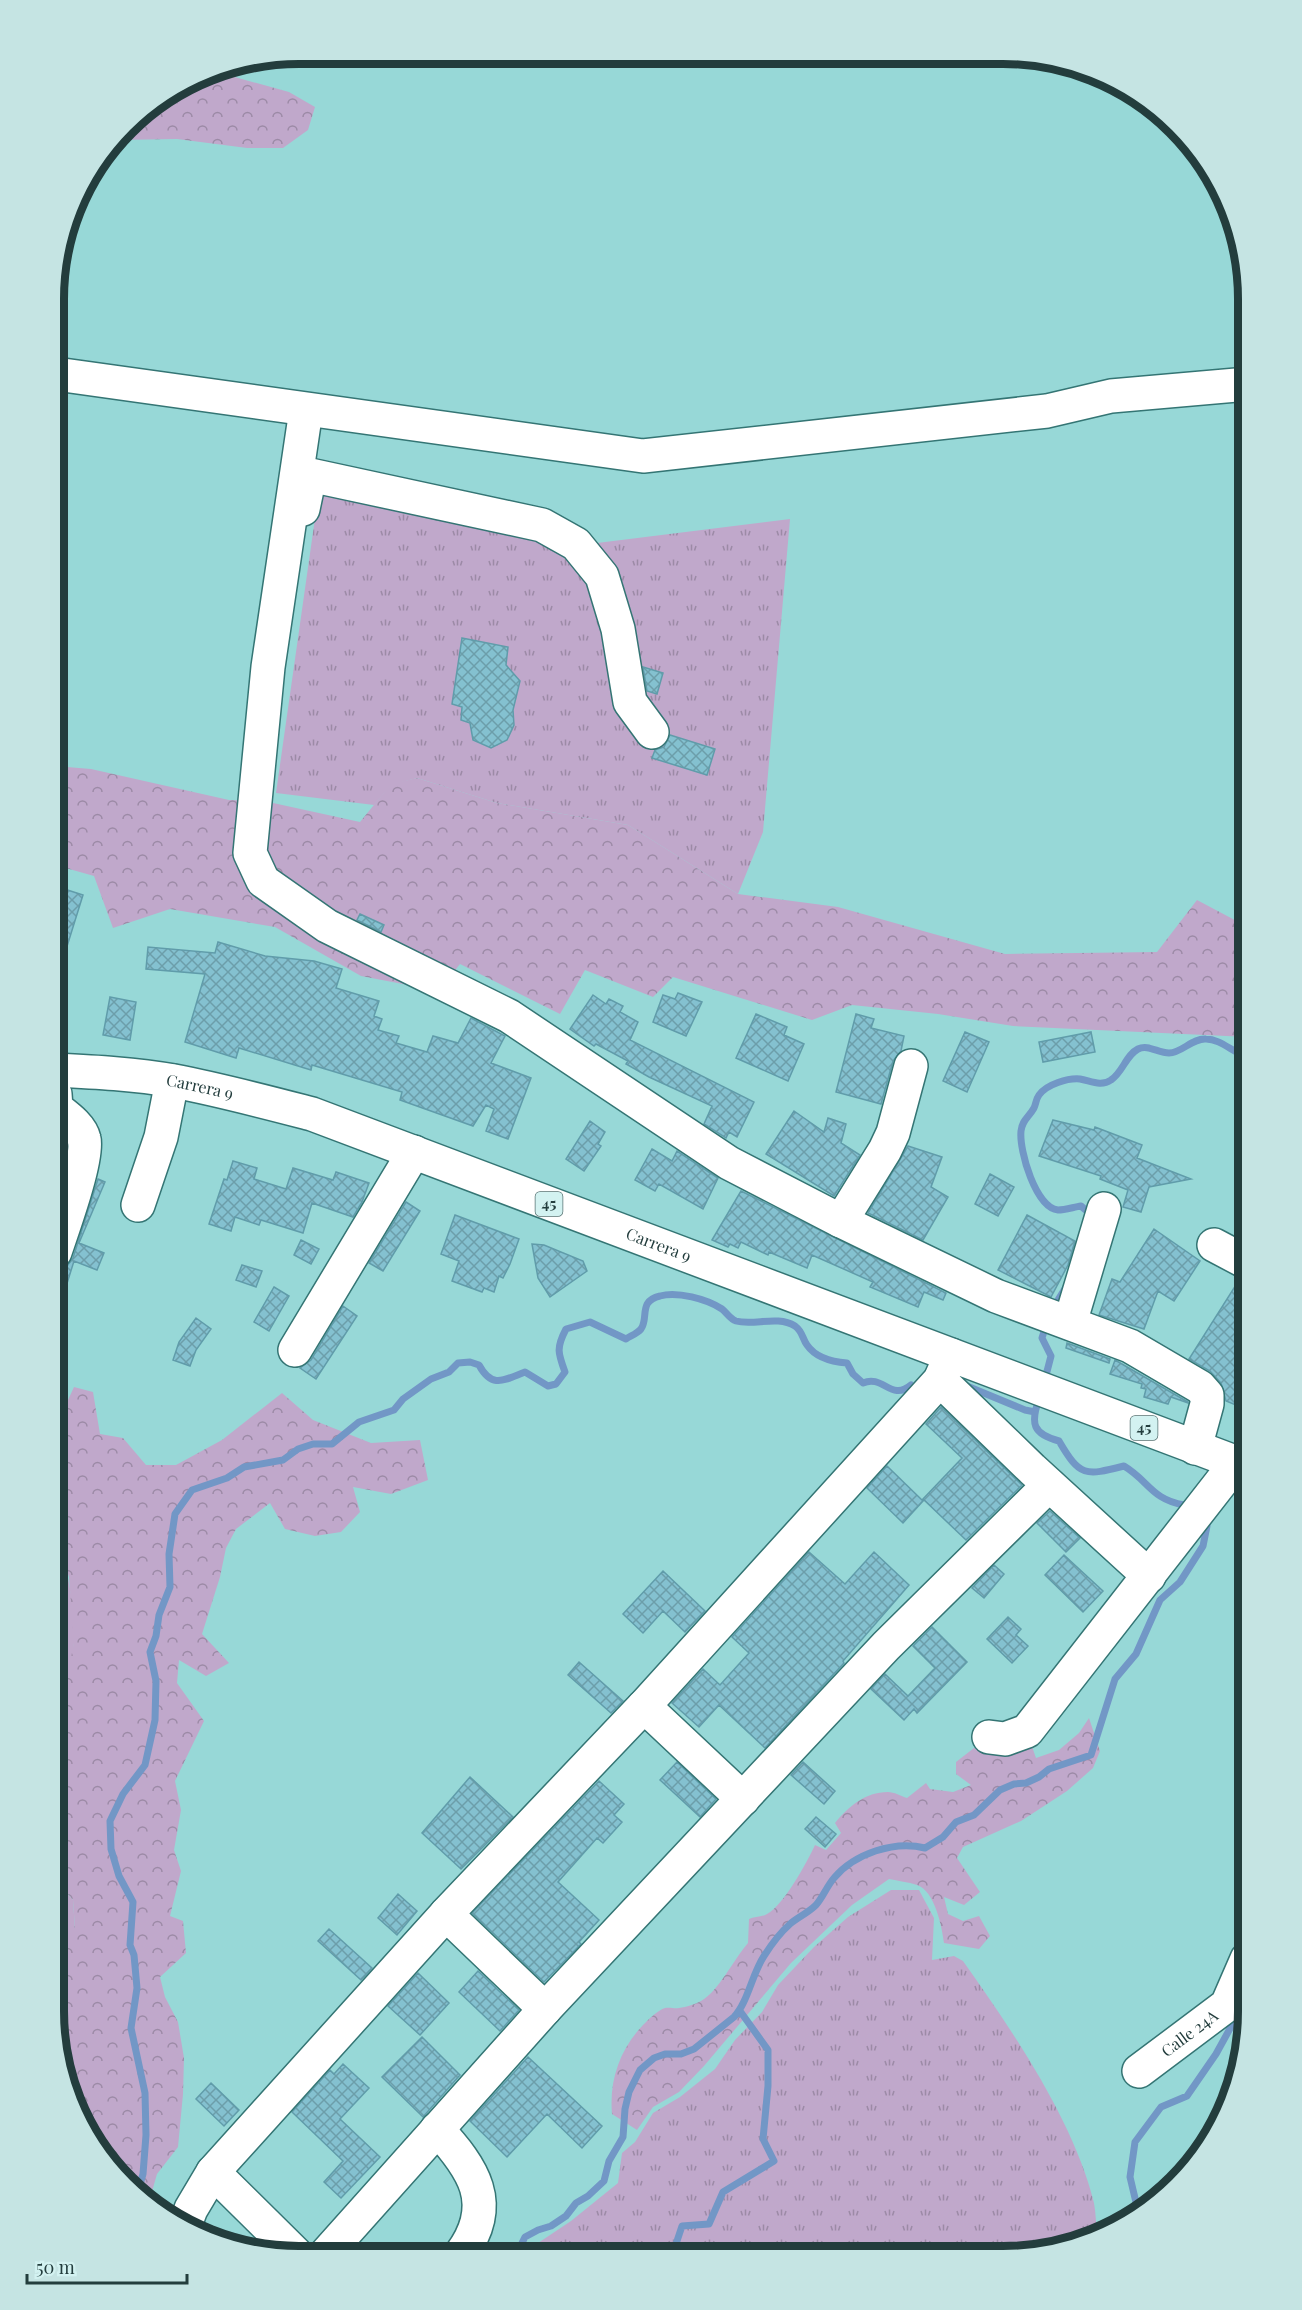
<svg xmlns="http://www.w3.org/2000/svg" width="1302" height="2310" font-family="'Playfair Display',serif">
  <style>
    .grass { fill: url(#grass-tufts) }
    .forest { fill: url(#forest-crowns) }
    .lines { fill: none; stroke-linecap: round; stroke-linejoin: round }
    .stream { stroke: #7297c6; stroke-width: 7 }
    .building { fill: url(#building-cross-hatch); stroke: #609caa; stroke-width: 1.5 }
    .minor-casing { stroke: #347574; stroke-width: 36 }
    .highway-casing { stroke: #347574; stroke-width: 36 }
    .minor { stroke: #fff; stroke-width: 33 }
    .highway { stroke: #fff; stroke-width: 33 }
    .labels { text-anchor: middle; stroke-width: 6; stroke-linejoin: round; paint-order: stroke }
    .shield { fill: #d3f2f1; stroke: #587373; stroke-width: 1.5 }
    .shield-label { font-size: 15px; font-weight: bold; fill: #233d3d }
    .street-label { font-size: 16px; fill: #233d3d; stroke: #d3f2f1 }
    .rim { fill: none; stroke: #233d3d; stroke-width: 8 }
  </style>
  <defs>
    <pattern id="grass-tufts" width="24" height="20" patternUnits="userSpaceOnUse" patternTransform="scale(1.5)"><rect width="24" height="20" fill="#c0a8cb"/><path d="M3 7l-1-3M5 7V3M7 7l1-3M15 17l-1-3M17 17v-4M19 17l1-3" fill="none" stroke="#9c8aa6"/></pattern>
    <pattern id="forest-crowns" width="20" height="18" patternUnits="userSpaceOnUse" patternTransform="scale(1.5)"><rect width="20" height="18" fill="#c0a8cb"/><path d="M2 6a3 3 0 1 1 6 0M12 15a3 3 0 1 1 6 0" fill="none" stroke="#9c8aa6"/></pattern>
    <pattern id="building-cross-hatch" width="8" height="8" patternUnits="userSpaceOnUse" patternTransform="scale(1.5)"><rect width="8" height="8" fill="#84c1d0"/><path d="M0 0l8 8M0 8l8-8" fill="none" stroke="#6c9eaa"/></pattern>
  </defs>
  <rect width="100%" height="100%" fill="#97d8d7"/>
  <path class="grass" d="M319,490L573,546L790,519L763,832L738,894L628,825L497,803L417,778L391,785L374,805L276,793Z
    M55,1533C67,1564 76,1609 74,1643C72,1672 62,1702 54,1730Z
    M54,1879L73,1900L75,1929L54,1948Z
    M891,1890H919L934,1918L932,1960L954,1956L963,1961C1012,2030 1074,2121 1094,2203C1096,2214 1096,2225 1097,2235L1082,2243L1003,2256L528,2255L538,2243L571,2221L618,2183L622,2153L635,2142L653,2113L680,2097L715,2069L735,2040L762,2012L778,1985L814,1947L848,1917Z"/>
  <path class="forest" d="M213,71L289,92L315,107L308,130L283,148H247L177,139L118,140L137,115L206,73Z
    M55,766L91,769L229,800L264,801L360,822L391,784L417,778L497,803L628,825L738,894L838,907L1005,954L1157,952L1197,900L1248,927V1037L1013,1026L938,1014L852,1005L812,1020L673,977L653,997L585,970L560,1014L460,964L439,991L361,976L275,927L170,909L113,928L94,876L55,865Z
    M74,1387L93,1392L100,1434L123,1438L146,1465H176L222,1440L282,1393L313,1420L371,1443L420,1440L428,1480L391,1494L353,1487L360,1512L341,1532L315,1536L285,1529L270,1503L236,1529L226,1548L220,1577L202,1634L229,1663L206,1676L179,1660L177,1683L204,1721L175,1781L181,1810L174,1850L181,1871L170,1916L183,1921L186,1953L160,1977L165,1997L178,2022L184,2058L183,2094L178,2147L157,2174L149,2202L138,2195L96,2147L67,2090L54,2011V1948L75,1928L73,1900L54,1878V1730L66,1684L74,1642L69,1577L55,1533V1428Z
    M1089,1718L1100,1751L1093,1768L1067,1791L1021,1821L963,1847L957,1858L980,1892L964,1905L944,1897L948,1914L963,1921L979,1916L990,1936L979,1949L944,1943C942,1927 935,1891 917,1885C908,1882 898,1881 889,1879L852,1905L791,1963L704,2066L679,2092L653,2107L637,2130L612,2114C609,2080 620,2049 643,2025C649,2019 658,2010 665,2008C670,2007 675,2009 679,2008C686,2007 696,2004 701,2001C718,1992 734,1959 748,1943L749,1919C754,1917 762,1917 767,1914C784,1905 807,1862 815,1845L826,1850L841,1833L835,1823C848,1807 865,1792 888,1792C894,1792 901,1796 907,1798L926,1783L930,1789L953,1792L971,1785L956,1774V1762L974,1748L1002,1755L1029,1738L1036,1758L1059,1750L1079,1733Z"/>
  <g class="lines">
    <path class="stream" d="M1088,1217V1212L1081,1206C1074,1207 1065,1210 1058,1210C1036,1208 1019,1151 1021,1131C1022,1120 1029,1117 1034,1108C1036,1104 1036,1099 1039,1095C1047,1084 1068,1078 1080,1079C1091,1081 1101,1087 1111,1080C1123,1072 1126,1055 1138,1049C1148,1044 1158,1053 1169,1053C1182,1053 1192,1038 1206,1039C1221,1039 1233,1053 1248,1057
      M1053,1308L1066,1287
      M1044,1383L1051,1356L1042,1338L1046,1325
      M962,1384L1025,1410L1035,1412
      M1039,1399C1030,1424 1033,1434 1059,1441C1080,1477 1085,1476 1124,1466C1149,1481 1151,1499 1184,1505
      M137,2195L143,2174L146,2135L145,2093L131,2028L137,1988L134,1955L130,1945L133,1902L119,1876L111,1849L110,1821L123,1794L145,1765L155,1720L156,1681L150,1652L156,1636L159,1615L170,1587L169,1554L175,1514L192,1490L227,1478L244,1467L283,1460L298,1449L313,1444H332L359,1422L394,1410L403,1399L431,1379L449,1372L458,1363L470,1362L479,1365C492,1389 504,1380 525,1372L548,1386L556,1384L565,1372C558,1353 556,1348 566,1329L590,1322L626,1339C630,1336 637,1334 641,1329C649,1318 638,1301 660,1296C677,1291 707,1299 722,1309C727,1313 730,1319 736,1321C754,1326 777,1315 795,1326C803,1332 802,1338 807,1345C816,1358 833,1362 847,1363L853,1374L863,1383C883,1374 891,1402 911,1385
      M1139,2215L1130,2177L1135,2142L1161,2107L1187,2096L1216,2054L1238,2014
      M516,2255L525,2237L538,2230L551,2226L566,2216L576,2203L588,2196L604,2181L609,2161L623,2137L625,2109L629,2092L640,2070L654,2058L665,2054H681L694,2049L734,2017C748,2002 752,1974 764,1956C771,1945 781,1932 790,1924C798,1917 808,1913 816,1905C823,1897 827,1886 834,1878C854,1854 894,1840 925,1848L943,1837L956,1822L974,1815L1000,1790L1014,1784L1026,1783L1039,1777L1049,1769L1091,1755L1115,1679L1136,1654L1160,1600L1180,1582L1203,1546L1207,1526L1203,1521
      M656,2255L674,2250L682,2226L709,2224L723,2192L774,2161L763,2139L768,2086V2050L740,2011"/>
  </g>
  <path class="building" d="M462,638L508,647L506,665L520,681L513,710L514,725L507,740L491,748L473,740L470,723L461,720L462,707L452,704Z
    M643,667L663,673L657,694L647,691Z
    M670,735L715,749L707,775L652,758L655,750L664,747Z
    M55,886L83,895L59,972L55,971Z
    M360,914L384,925L381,932L357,920Z
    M218,942L265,956L314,961L342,969L336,988L379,1001L374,1016L382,1019L378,1030L399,1036L396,1043L427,1052L433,1036L458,1043L471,1018L505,1036L491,1063L531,1078L508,1139L486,1131L494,1109L486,1105L473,1126L400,1100L402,1092L312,1065L311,1070L239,1048L236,1058L185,1042L205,974L146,969L148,947L215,953Z
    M678,993L702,1002L686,1036L653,1022L663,995L675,999Z
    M593,995L606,1004L609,999L623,1006L620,1012L638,1022L630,1040L754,1102L737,1137L729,1132L726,1138L704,1124L712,1106L649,1077L626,1064L628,1061L596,1044L594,1046L570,1029Z
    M110,997L136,1002L130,1040L103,1035Z
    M756,1014L787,1027L784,1035L804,1044L788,1081L736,1058Z
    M856,1014L874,1019L871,1028L904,1036L901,1051L893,1061L881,1104L836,1092Z
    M965,1032L989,1042L967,1092L943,1081Z
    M1091,1032L1095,1052L1043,1062L1039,1042Z
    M794,1111L824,1132L828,1118L846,1124L841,1143L860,1155L834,1196L766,1154Z
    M1053,1120L1094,1130L1095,1127L1142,1145L1137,1158L1191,1179L1149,1187L1141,1212L1123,1207L1128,1190L1100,1179L1101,1176L1039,1156Z
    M590,1121L605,1132L598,1144L601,1146L584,1171L566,1159Z
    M55,1131L64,1140L66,1147L55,1192Z
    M908,1146L942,1157L931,1187L948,1197L923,1240L868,1213Z
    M652,1149L672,1161L677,1151L718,1178L703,1209L659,1184L655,1191L635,1180Z
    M233,1161L257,1168L254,1179L286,1189L293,1168L333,1180L336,1172L369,1183L362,1202L353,1217L312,1203L303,1233L261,1220L259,1225L235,1217L231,1231L209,1224L224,1179L227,1180Z
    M990,1174L1014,1187L998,1216L975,1204Z
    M98,1179L105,1182L79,1243L104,1253L97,1270L74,1261L59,1309L55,1308V1270L67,1266L73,1258Z
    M741,1191L946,1293L943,1300L924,1292L918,1307L870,1287L873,1282L812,1255L807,1268L769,1252L768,1255L741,1242L738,1248L730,1244L728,1247L712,1240Z
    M406,1202L420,1211L383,1271L369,1263Z
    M455,1215L519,1239L510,1264L503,1278L499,1276L494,1292L484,1288L482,1292L452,1281L459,1261L441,1254Z
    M1027,1215L1075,1241L1068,1265L1051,1297L998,1270Z
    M1154,1229L1200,1261L1174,1301L1158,1291L1144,1329L1099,1315L1112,1279L1120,1282Z
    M301,1240L319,1249L311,1264L294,1255Z
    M532,1244L544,1245L583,1261L587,1271L550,1297L538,1278Z
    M242,1265L262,1271L256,1287L236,1280Z
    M1239,1280L1248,1282V1365L1239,1380L1248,1383V1410L1226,1401L1221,1383L1210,1371L1189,1359Z
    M274,1287L289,1296L269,1331L254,1322Z
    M343,1306L357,1316L316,1379L300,1368L311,1360Z
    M196,1318L211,1329L196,1350L190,1366L173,1360L179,1342Z
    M1067,1343L1110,1359L1109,1363L1066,1348Z
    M1115,1360L1188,1402V1403L1171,1397L1168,1404L1144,1397L1146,1389L1141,1388L1142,1384L1110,1374Z
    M941,1407L1022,1485L966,1540L923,1499L962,1458L926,1424Z
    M887,1466L923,1501L903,1523L867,1488Z
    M1050,1511L1080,1538L1066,1552L1037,1523Z
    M809,1552L845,1584L874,1552L909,1585L843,1661L844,1663L765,1748L719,1705L699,1727L672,1703L703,1669L720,1685L749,1653L732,1637Z
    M1064,1555L1103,1591L1083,1612L1045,1575Z
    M994,1565L1004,1574L984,1598L972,1588Z
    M663,1571L705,1611L685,1632L663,1611L643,1633L623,1614Z
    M1008,1617L1021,1629L1016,1635L1028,1646L1012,1663L987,1639Z
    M932,1627L967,1662L917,1713L914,1709L904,1720L871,1689L885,1674L908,1696L935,1668L913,1646Z
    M579,1662L623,1701L611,1713L568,1675Z
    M677,1762L716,1799L700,1817L660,1780Z
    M803,1762L835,1791L824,1804L791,1775Z
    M470,1777L513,1817L461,1869L422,1833Z
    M599,1781L624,1804L614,1815L622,1822L603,1843L597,1838L558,1882L599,1920L579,1942L581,1944L544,1982L472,1913Z
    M816,1817L836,1834L825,1847L805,1829Z
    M398,1894L417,1911L397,1935L378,1918Z
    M329,1929L372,1968L361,1980L318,1941Z
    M478,1971L519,2010L500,2031L459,1992Z
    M418,1973L449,2003L420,2035L388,2006Z
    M422,2037L460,2075L423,2117L382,2077Z
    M528,2057L602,2126L582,2148L547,2114L507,2157L470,2121Z
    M343,2064L369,2088L340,2119L380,2157L341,2198L324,2182L343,2161L292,2112L330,2070L334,2074Z
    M211,2083L239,2110L224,2126L196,2099Z"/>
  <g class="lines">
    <defs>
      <g id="minor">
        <path d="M56,374L643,456L1047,411L1111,396L1248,384"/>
        <path d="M306,410L268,667L250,853L263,881L327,926L509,1016L729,1163L841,1221L996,1296L1130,1346L1200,1387L1207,1395V1404L1195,1448"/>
        <path d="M303,509L310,475L542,525L576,544L602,576L618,629L630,702L652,732"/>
        <path d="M138,1205L161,1137L172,1081"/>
        <path d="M841,1221L885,1150L893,1133L911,1066"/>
        <path d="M1214,1245L1248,1263"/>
        <path d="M55,1252C62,1231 89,1157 84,1139C81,1126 66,1116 56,1108L55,1094"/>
        <path d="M1070,1323L1104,1209"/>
        <path d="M295,1350L414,1152"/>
        <path d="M940,1380L1032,1469L1149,1576"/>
        <path d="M644,1706L743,1799"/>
        <path d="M989,1737L1005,1739L1027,1731L1236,1463"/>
        <path d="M446,1914L545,2009"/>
        <path id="s1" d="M1139,2071L1227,2005L1247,1959"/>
        <path d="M437,2129C473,2168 498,2204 461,2254"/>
        <path d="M213,2172L296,2254"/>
        <path d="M185,2225L191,2209L213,2172L446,1914L644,1706L940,1380L951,1355"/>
        <path d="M326,2254L545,2009L886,1646L1049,1485"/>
      </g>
      <g id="highway">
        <path id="s2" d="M55,1070C95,1072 135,1074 174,1081C221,1090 266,1102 312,1114L1248,1467"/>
      </g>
    </defs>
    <use href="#minor" class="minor-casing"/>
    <use href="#highway" class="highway-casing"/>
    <use href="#minor" class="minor"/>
    <use href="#highway" class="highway"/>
  </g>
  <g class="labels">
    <g class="shield">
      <rect x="535.5" y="1192" width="27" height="24" rx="4.5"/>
      <rect x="1130.5" y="1416" width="27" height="24" rx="4.5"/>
    </g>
    <g class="shield-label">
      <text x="549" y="1209">45</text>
      <text x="1144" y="1433">45</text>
    </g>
    <g class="street-label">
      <text dy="6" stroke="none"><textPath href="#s2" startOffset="146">Carrera 9</textPath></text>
      <text dy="6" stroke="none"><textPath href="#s2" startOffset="632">Carrera 9</textPath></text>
      <text dy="6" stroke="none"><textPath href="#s1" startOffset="63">Calle 24A</textPath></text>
    </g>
  </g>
  <path d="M0 0H1302V2310H0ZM299 64H1003A235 235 0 0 1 1238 299V2011A235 235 0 0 1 1003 2246H299A235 235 0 0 1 64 2011V299A235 235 0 0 1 299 64Z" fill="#c5e4e3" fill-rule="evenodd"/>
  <path class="rim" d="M299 64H1003A235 235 0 0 1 1238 299V2011A235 235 0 0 1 1003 2246H299A235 235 0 0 1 64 2011V299A235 235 0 0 1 299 64Z"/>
  <path d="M27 2274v9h160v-9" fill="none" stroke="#233d3d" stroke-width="3"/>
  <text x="36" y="2274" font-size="18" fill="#233d3d" stroke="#d3f2f1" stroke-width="4.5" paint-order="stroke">50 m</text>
</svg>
